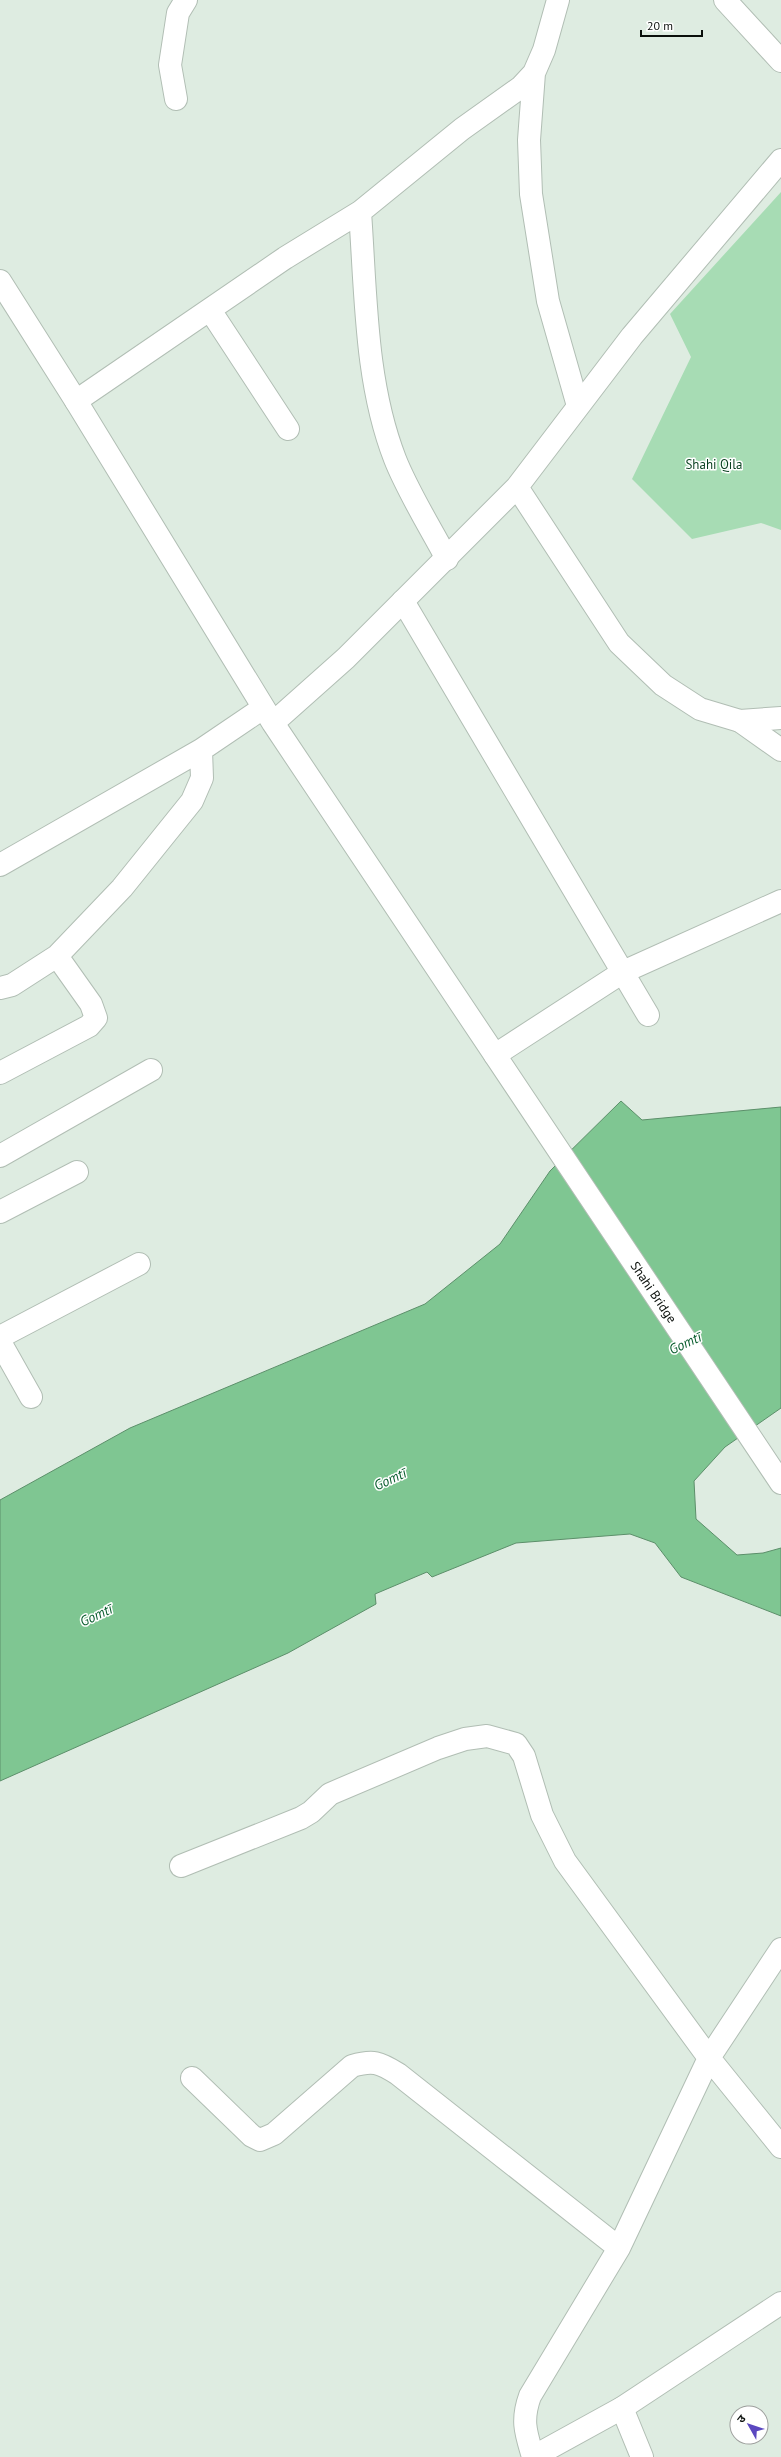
<svg xmlns="http://www.w3.org/2000/svg" width="781" height="2457" font-family="'PT Sans','Noto Sans Devanagari',sans-serif">
  <style>
    .green { fill: #a7dcb4 }
    .water { fill: #7fc692; stroke: #5c8f6a }
    .lines { fill: none; stroke-linecap: round; stroke-linejoin: round }
    .street-casing { stroke: #b1beb4; stroke-width: 24 }
    .secondary-casing { stroke: #b1beb4; stroke-width: 24 }
    .street { stroke: #fff; stroke-width: 22 }
    .secondary { stroke: #fff; stroke-width: 22 }
    .labels { text-anchor: middle; stroke-width: 3; stroke-linejoin: round; paint-order: stroke }
    .park-label { font-size: 13px; fill: #073f1e; stroke: #fff }
    .street-label { font-size: 13px; fill: #0a0f0b; stroke: #fff }
    .water-label { font-size: 14px; font-style: italic; fill: #085d2d; stroke: #fff }
  </style>
  <rect width="100%" height="100%" fill="#deece1"/>
  <path class="green" d="M781,192V530L761,523L692,539L632,479L691,357L670,314Z"/>
  <path class="water" d="M621,1101L642,1120L781,1107V1408L725,1447L694,1481L696,1519L737,1555L763,1553L781,1548V1616L681,1577L655,1543L630,1534L516,1543L432,1577L427,1572L375,1594L376,1604L288,1653L0,1781V1500L130,1428L425,1304L500,1244L550,1171Z"/>
  <g class="lines">
    <defs>
      <path id="street" d="M725,0L781,61
        M534,73L529,140L531,194L548,301L578,406
        M176,99L170,65L178,13L186,0
        M360,212C366,294 365,382 395,459C408,492 430,527 447,559
        M210,310L288,429
        M76,401L285,258L360,212L462,129L521,87L534,73L544,50L558,0
        M403,601L648,1015
        M740,721L781,750
        M0,865L201,750L263,708
        M0,988L12,985L57,956L122,888L192,801L202,778L201,750
        M495,1055L623,972L781,901
        M0,1073L89,1026L96,1018L91,1004L57,956
        M0,1156L151,1070
        M0,1212L77,1172
        M0,1337L139,1264
        M0,1342L31,1397
        M181,1866L301,1818L311,1812L330,1794L438,1748L465,1739L487,1736L516,1744L524,1756L542,1815L565,1861L709,2058L781,2147
        M192,2078L252,2136L260,2140L274,2134L352,2066C373,2060 379,2062 398,2074L619,2248
        M622,2408L642,2457
        M533,2457C526,2433 521,2421 530,2396L619,2248L709,2058L781,1949"/>
      <path id="secondary" d="M0,281L76,401L273,723L781,1483
        M517,487L619,643L663,685L700,709L740,721L781,718
        M273,723L346,658L517,487L632,336L781,160
        M533,2457L622,2408L781,2303"/>
    </defs>
    <use href="#street" class="street-casing"/>
    <use href="#secondary" class="secondary-casing"/>
    <use href="#street" class="street"/>
    <use href="#secondary" class="secondary"/>
  </g>
  <g class="labels">
    <g class="park-label">
      <text x="714" y="469">Shahi Qila</text>
    </g>
    <g class="street-label">
      <text transform="translate(654 1292) rotate(56)" y="5">Shahi Bridge</text>
    </g>
    <g class="water-label">
      <text transform="translate(685 1343) rotate(-25)" y="5">Gomtī</text>
      <text transform="translate(390 1479) rotate(-25)" y="5">Gomtī</text>
      <text transform="translate(96 1615) rotate(-25)" y="5">Gomtī</text>
    </g>
  </g>
  <g transform="translate(749 2425) rotate(309)"><circle r="19" fill="#ffffff" stroke="#9d9f9d"/>
  <path d="M0-3L7 15L0 10L-7 15Z" fill="#5b48c0"/>
  <text y="-6" font-size="11" font-weight="bold" text-anchor="middle" fill="#0a0f0b">उ</text>
  </g>
  <path d="M641 30v6h61v-6" fill="none" stroke="#0a0f0b" stroke-width="2"/>
  <text x="647" y="30" font-size="12" fill="#0a0f0b" stroke="#ffffff" stroke-width="3" paint-order="stroke">20 m</text>
</svg>
